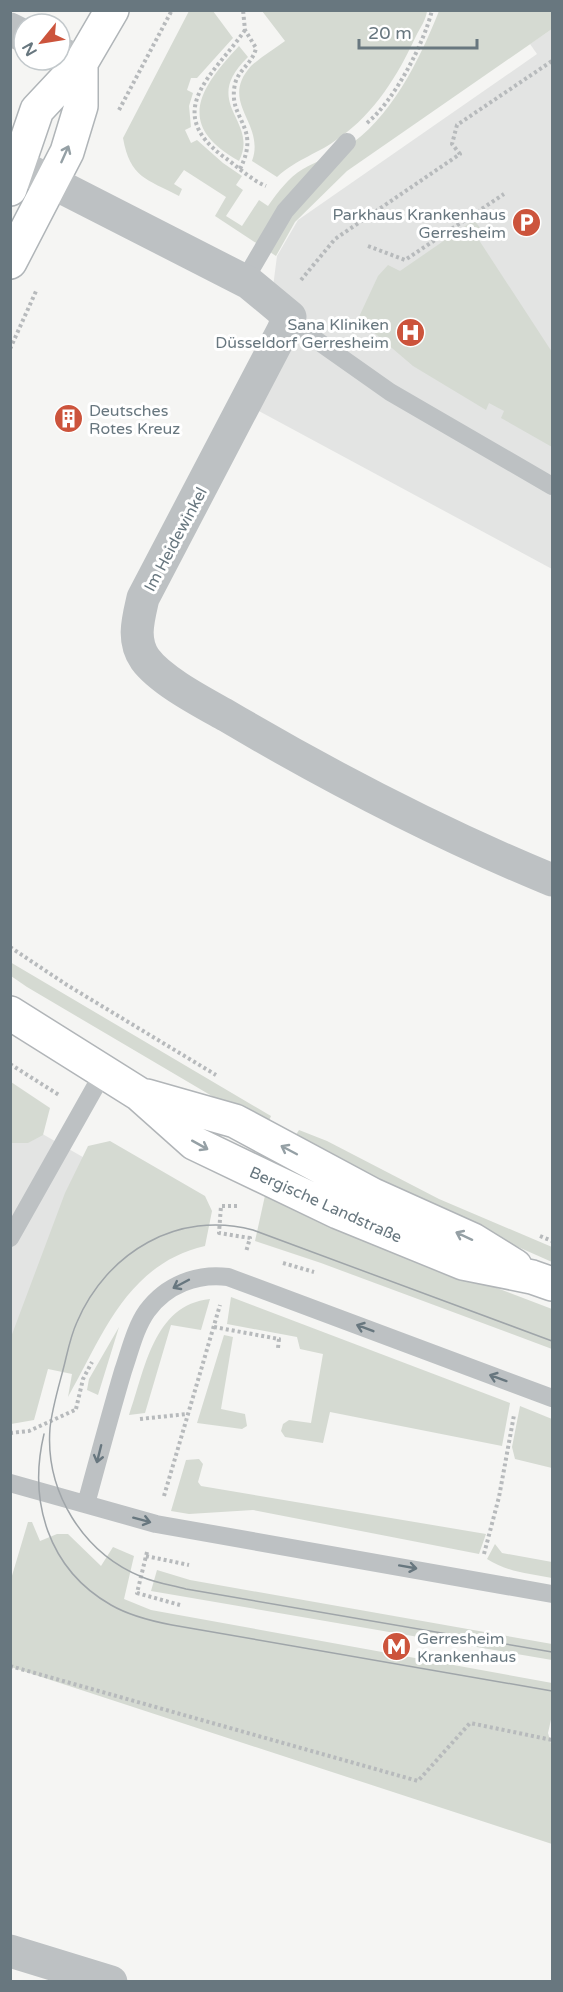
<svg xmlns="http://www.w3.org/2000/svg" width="563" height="1992" font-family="'Varela Round',sans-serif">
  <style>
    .built { fill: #e3e4e3 }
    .green { fill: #d5dad2 }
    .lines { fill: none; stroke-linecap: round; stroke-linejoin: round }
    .secondary-casing { stroke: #b0b5b8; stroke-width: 36 }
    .primary-casing { stroke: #b1b5b8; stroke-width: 36 }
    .path { stroke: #b7babc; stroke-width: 4; stroke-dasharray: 3 3; stroke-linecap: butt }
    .service { stroke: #bdc1c3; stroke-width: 18 }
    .minor { stroke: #bdc1c3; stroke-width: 33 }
    .secondary { stroke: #fff; stroke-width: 33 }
    .primary { stroke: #fff; stroke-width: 33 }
    .tram { stroke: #9fa5a9; stroke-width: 1.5 }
    .oneway { stroke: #95a0a5 }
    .oneway2 { stroke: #68777f }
    .labels { text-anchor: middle; stroke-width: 6; stroke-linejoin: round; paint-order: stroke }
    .poi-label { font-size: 16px; fill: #68777f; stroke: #fff; text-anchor: end }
    .street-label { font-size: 16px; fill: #68777f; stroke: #fff }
  </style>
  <rect width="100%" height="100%" fill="#f5f5f3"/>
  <path class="built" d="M552,29V569L257,410L277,256L298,220L537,54L530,44Z
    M11,1116L88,1160L11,1349Z"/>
  <path class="green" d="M189,11H213L233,38L197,78H191L187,90L193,93L189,106L191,127L185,130L191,143L197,140L223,163L242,176L236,185L243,190L226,216L242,226L259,200L268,206C278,192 288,178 303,169C316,161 331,157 344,149C391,119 419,61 439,11H552V29L347,171L295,222L276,256L215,216L226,197L184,170L174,184L182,189L179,196C147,179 130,178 123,138Z
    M262,11H427C426,20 420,28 416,36C398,75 375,113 339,138C318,154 298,158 277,177L252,161C266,123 218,103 251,66C261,57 274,49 285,41Z
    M239,46L248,57C199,104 260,120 239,161C175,125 199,89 239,46Z
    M474,220L481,229L475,234L552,352V447L501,418L504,411L489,403L486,410L413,366L358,319L378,276L388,265L400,271Z
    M10,962L271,1116L266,1128L27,987L11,976Z
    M11,1082L50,1108L43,1135L28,1143H11Z
    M299,1130L327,1141L439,1199L552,1247V1262L396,1193L292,1141Z
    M110,1141L205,1196L212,1211L205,1246C127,1264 103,1335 68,1397L72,1374L48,1369L34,1420L11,1424V1337L65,1193L88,1146Z
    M266,1191L476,1280L552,1309V1349L321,1263L255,1241Z
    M231,1297L510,1403L502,1446L330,1412L323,1443L285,1437L281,1431L283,1424L289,1420L311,1423L323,1354L300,1349L297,1337L227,1324Z
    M210,1299L201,1330L171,1325L145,1413L129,1415C145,1370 153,1305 210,1299Z
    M119,1327L98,1395L87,1390L89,1379Z
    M224,1335L233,1337L221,1409L245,1414L247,1426L242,1429L197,1423Z
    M520,1406L552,1419V1468L515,1459L512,1447Z
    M199,1459L203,1464L198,1482L201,1486L486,1534L479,1554L253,1510L189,1514L171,1511L186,1460Z
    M28,1522H32L40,1541L57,1534H68L101,1566L113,1547L134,1556L124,1599L151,1610L552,1683V1715L548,1733L552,1747V1844L11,1667V1579Z
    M495,1544L502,1553L552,1562V1578C530,1574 507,1572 487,1559Z
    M157,1570L190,1580L552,1644V1660L151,1591Z"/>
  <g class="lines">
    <defs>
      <path id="secondary" d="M10,189L37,110L81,63L112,10
        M10,262L67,152L81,106V63"/>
      <path id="primary" d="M10,1013L139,1094L194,1143L338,1212L463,1263L532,1277L552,1284
        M147,1096L235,1121L373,1195L473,1240L515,1266"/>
    </defs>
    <use href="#secondary" class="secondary-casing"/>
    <use href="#primary" class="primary-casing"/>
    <path class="path" d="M245,30C216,73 160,110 224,157C237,166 251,180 266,186
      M119,110L172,10
      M367,123C394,101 424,44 432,10
      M240,169C262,125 227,120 235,84C238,70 253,63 256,48L245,30L243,10
      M368,246L405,260L504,194
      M301,280L335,239L460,154L452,144L457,125L552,61
      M10,349L37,289
      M10,947L67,985L216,1075
      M10,1064L59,1095
      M237,1206H221L219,1233L250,1238L246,1252
      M540,1236L552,1241
      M283,1263L314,1272
      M214,1327L279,1339L278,1348
      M76,1409L83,1379L92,1362
      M140,1419L187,1414
      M10,1433L29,1431L77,1409
      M164,1496L220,1305
      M147,1552L137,1593L180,1605
      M484,1554L499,1497L514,1415
      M146,1556L189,1565
      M10,1666L418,1781L470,1723L552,1740"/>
    <path class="service" d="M244,281L285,211L347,142
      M290,317L312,337L390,392L552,486
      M10,1238L103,1073
      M10,1483L156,1524L552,1594
      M86,1504C98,1460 110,1415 123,1371C130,1351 135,1328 147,1311C166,1285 197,1273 228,1277L552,1398"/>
    <path class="minor" d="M10,29L24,36
      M60,53L81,63
      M20,166L249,283L290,317L143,598C138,620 132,640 145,659C161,681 204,703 227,716C332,778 440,834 552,880
      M10,1951L111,1982"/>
    <use href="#secondary" class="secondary"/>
    <use href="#primary" class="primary"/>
    <path class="tram" d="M552,1341L253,1230C178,1210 107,1252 77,1322C70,1337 67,1355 63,1370C58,1389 52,1409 50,1428C45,1492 83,1553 142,1577C156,1583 171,1585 186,1589L552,1652
      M44,1434C28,1501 48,1569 111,1605C130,1616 151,1621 172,1625L552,1691"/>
  </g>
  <defs><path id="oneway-shaft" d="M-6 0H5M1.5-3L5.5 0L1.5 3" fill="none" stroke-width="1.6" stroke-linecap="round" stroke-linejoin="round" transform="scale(1.5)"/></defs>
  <g class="oneway">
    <use href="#oneway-shaft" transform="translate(65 154) rotate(-66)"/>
    <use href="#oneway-shaft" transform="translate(200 1145) rotate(29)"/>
    <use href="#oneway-shaft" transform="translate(289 1150) rotate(-152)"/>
    <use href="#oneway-shaft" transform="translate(464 1236) rotate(-155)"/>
  </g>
  <g class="oneway2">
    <use href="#oneway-shaft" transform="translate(181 1284) rotate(152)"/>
    <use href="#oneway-shaft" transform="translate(365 1328) rotate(-159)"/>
    <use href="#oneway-shaft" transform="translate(498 1378) rotate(-160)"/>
    <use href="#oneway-shaft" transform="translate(99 1454) rotate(104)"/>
    <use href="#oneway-shaft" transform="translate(142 1520) rotate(15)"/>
    <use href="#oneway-shaft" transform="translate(408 1567) rotate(10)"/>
  </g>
  <defs>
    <symbol id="parking-disc" viewBox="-11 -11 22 22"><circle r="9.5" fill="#cc543c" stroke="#fff"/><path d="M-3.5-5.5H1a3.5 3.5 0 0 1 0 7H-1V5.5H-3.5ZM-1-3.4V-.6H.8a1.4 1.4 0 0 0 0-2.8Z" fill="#fff"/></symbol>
    <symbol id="hospital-disc" viewBox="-11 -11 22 22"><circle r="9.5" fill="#cc543c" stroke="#fff"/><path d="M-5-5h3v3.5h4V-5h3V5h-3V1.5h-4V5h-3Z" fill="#fff"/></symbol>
    <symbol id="building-disc" viewBox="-11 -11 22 22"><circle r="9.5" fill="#cc543c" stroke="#fff"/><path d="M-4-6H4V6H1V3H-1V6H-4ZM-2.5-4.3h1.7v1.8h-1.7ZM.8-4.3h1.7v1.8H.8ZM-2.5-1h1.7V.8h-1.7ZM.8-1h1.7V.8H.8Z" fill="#fff"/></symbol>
    <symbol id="metro-disc" viewBox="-11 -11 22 22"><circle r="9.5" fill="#cc543c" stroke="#fff"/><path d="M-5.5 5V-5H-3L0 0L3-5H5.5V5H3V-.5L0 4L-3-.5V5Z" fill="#fff"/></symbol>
  </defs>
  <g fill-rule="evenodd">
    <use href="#parking-disc" x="510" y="206" width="33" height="33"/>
    <use href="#hospital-disc" x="394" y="316" width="33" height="33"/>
    <use href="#building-disc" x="52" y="402" width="33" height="33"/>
    <use href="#metro-disc" x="380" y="1630" width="33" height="33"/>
  </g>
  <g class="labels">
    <g class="poi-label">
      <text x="506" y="220">Parkhaus Krankenhaus<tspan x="506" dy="18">Gerresheim</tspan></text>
      <text x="389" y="330">Sana Kliniken<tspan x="389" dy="18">Düsseldorf Gerresheim</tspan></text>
      <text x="89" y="416" text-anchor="start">Deutsches<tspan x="89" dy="18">Rotes Kreuz</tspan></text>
      <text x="417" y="1644" text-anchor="start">Gerresheim<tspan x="417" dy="18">Krankenhaus</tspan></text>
    </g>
    <g class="street-label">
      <text transform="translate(175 539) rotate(-62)" y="6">Im Heidewinkel</text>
      <text transform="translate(326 1204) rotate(24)" y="6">Bergische Landstraße</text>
    </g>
  </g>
  <rect width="563" height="1992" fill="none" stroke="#68777f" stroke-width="24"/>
  <g transform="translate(42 42) rotate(240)"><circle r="28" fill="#ffffff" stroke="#c3c9cc" stroke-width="1.5"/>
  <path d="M0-4.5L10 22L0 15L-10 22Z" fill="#cc543c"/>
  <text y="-9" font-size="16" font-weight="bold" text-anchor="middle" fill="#68777f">N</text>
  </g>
  <path d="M359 39v9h118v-9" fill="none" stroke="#68777f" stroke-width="3"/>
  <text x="368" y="39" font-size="18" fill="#68777f" stroke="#ffffff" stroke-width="4.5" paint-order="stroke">20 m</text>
</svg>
